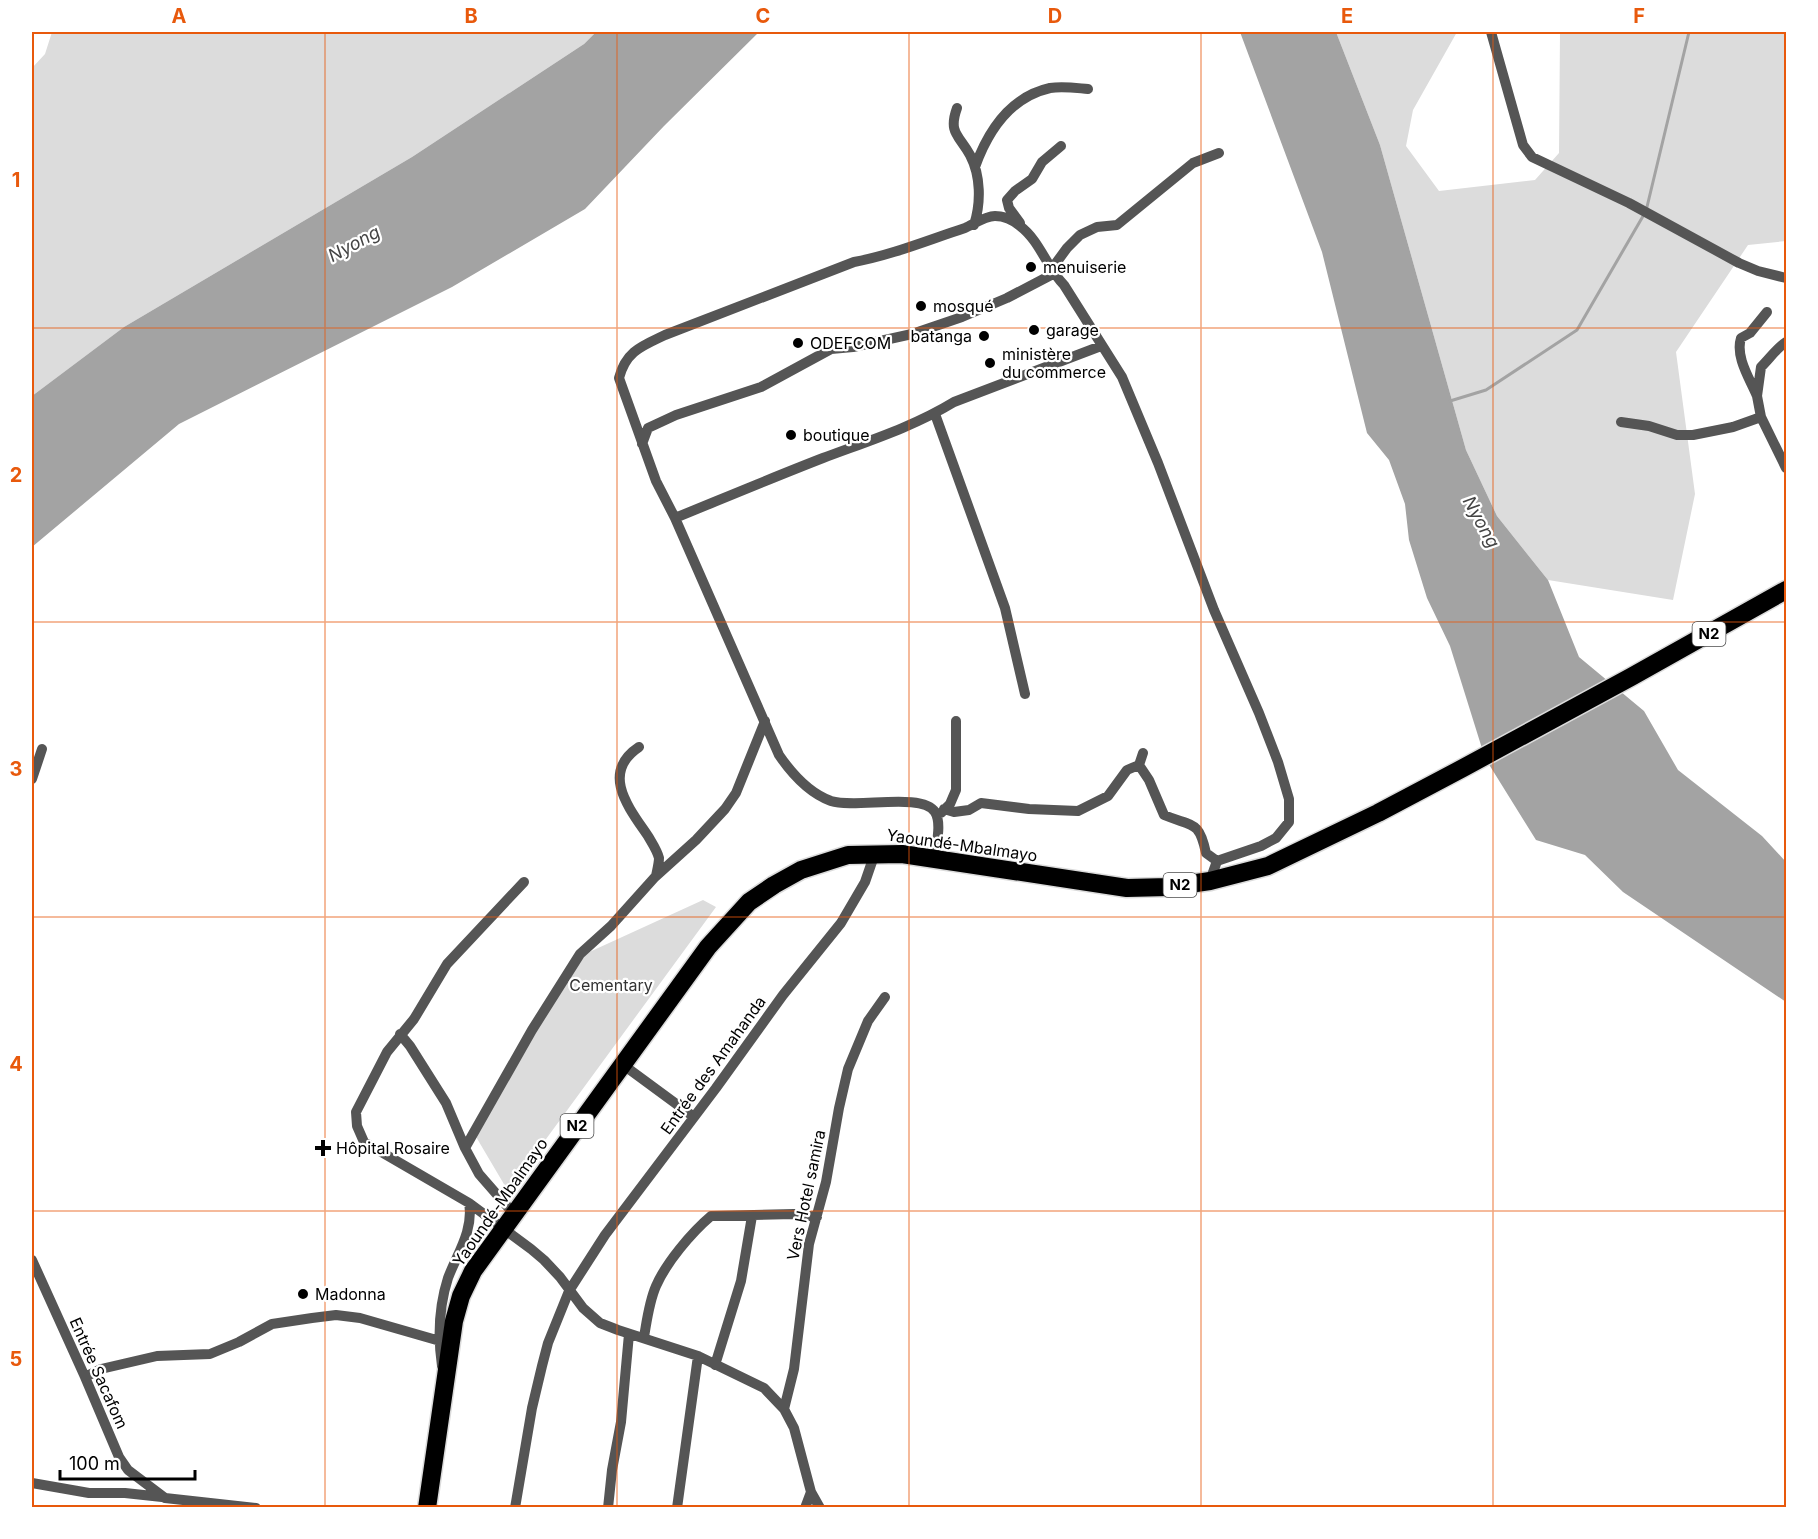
<svg xmlns="http://www.w3.org/2000/svg" width="1818" height="1539" font-family="Inter,sans-serif">
  <style>
    .green { fill: #dcdcdc }
    .water { fill: #a3a3a3 }
    .lines { fill: none; stroke-linecap: round; stroke-linejoin: round }
    .stream { stroke: #a3a3a3; stroke-width: 3 }
    .highway-casing { stroke: #dbdbdb; stroke-width: 21 }
    .street { stroke: #555; stroke-width: 10 }
    .highway { stroke: #000; stroke-width: 18 }
    .grid { fill: none; stroke: #e8590c; stroke-width: 1.5; stroke-opacity: 0.55 }
    .poi-dot { fill: #000; stroke: #fff; stroke-width: 2 }
    .labels { text-anchor: middle; stroke-width: 4.5; stroke-linejoin: round; paint-order: stroke }
    .shield { fill: #fff; stroke: #4c4c4c; stroke-width: 1.5 }
    .shield-label { font-size: 15px; font-weight: bold; fill: #000 }
    .poi-label { font-size: 16px; fill: #000; stroke: #fff; text-anchor: start }
    .street-label { font-size: 16px; fill: #000; stroke: #fff }
    .park-label { font-size: 16px; fill: #333; stroke: #fff }
    .water-label { font-size: 18px; font-style: italic; fill: #444; stroke: #fff }
    .neatline { fill: none; stroke: #e8590c; stroke-width: 2 }
    .grid-label { font-size: 20px; text-anchor: middle; font-weight: bold; fill: #e8590c }
  </style>
  <rect width="100%" height="100%" fill="#fff"/>
  <path class="green" d="M52,32H596L584,44L412,157L124,327L32,396V68L45,54Z
    M1336,32H1457L1413,110L1406,146L1439,191L1535,180L1559,153L1560,32H1786V241L1748,245L1676,352L1695,494L1673,600L1548,580L1497,516L1466,450L1380,145Z
    M703,900L716,907L508,1191L472,1130L585,954Z"/>
  <path class="water" d="M596,32H759L664,126L585,209L452,287L179,424L32,547V396L124,327L412,157L584,44Z
    M1240,32H1336L1380,145L1466,450L1497,516L1548,580L1579,657L1644,711L1678,770L1762,836L1786,862V1002L1623,892L1585,855L1536,840L1485,758L1450,646L1427,598L1409,540L1405,504L1389,460L1367,433L1322,252Z"/>
  <g class="lines">
    <path class="stream" d="M1450,401L1486,390L1577,330L1646,211L1689,32"/>
    <defs>
      <path id="highway" d="M427,1508L454,1321L461,1296L473,1271L708,947L749,902L774,885L801,870L848,855L902,854L1127,888L1169,887L1210,881L1268,866L1378,813L1463,768L1631,677L1786,590"/>
    </defs>
    <use href="#highway" class="highway-casing"/>
    <path class="street" d="M1491,32L1523,145L1532,157L1629,203L1739,263L1758,271L1786,278
      M957,108C948,133 959,135 970,155C981,176 981,203 974,225
      M975,167C988,131 1010,97 1050,88C1063,86 1076,88 1088,89
      M1020,223L1009,208L1007,200L1015,191L1032,179L1042,162L1061,146
      M1786,342C1776,349 1770,358 1761,367L1757,396L1761,417L1786,468
      M1757,396C1750,379 1735,357 1741,338L1750,333L1767,312
      M935,414L1005,608L1025,694
      M1621,422L1649,426L1677,435H1693L1733,427L1761,417
      M642,444L648,428L676,415L761,387L831,349L853,347L912,334L962,317L1007,298L1053,274L1056,263L1067,248L1080,235L1097,227L1117,225L1193,163L1219,153
      M675,518C724,498 774,477 823,458C868,441 913,427 954,402L1101,346
      M639,747C600,773 629,808 648,836C652,843 657,850 659,858C659,863 657,871 656,876
      M1143,753L1139,765L1149,780L1164,815C1193,827 1199,820 1206,853L1217,861
      M32,779L42,749
      M944,809L954,812L969,810L981,803L1029,809L1078,811L1108,796L1127,770L1139,765
      M941,813L950,804L956,790V721
      M935,858C936,845 942,823 935,812C922,792 855,809 831,801C809,793 792,774 779,755L675,518L656,481L619,378C626,351 642,346 665,335L854,262C892,255 928,240 965,228C974,224 985,216 995,216C1004,216 1013,220 1020,226C1040,241 1047,268 1064,285L1122,377L1158,463L1214,610L1259,713L1278,762L1289,799V822L1276,838L1261,846L1217,861L1210,881
      M524,882L447,964L414,1019L387,1052L356,1112L357,1126L364,1142L469,1203L531,1249L544,1260L560,1277L583,1308L600,1323L618,1330L698,1356L764,1388L784,1409L794,1428L811,1492L820,1508
      M400,1034L410,1046L446,1103L465,1148L479,1174L513,1213
      M622,1064L694,1117
      M465,1148L532,1030L580,954L611,926L655,877L696,840L725,809L736,793L765,721
      M32,1260L85,1377L119,1457L128,1470L165,1498L256,1508
      M644,1337C647,1320 649,1302 656,1286C666,1263 691,1233 711,1216L794,1214L817,1217
      M715,1365L741,1281L752,1216
      M442,1366C438,1338 439,1306 448,1278C457,1254 474,1230 469,1203
      M85,1377L101,1369L157,1356L210,1354L239,1342L272,1324L312,1318L336,1315L360,1318L440,1341
      M784,1409L794,1369L809,1244L826,1182L839,1108L848,1069L868,1021L885,997
      M32,1483L89,1493H125L162,1497
      M515,1508L532,1408L542,1366L548,1343L569,1291L605,1235L716,1088L783,995L841,923L865,882L875,853
      M608,1508L612,1470L621,1422L629,1334
      M677,1508L698,1356
      M805,1508L811,1492"/>
    <use href="#highway" class="highway"/>
  </g>
  <path class="grid" d="M325,32V1508M617,32V1508M909,32V1508M1201,32V1508M1493,32V1508M32,328H1786M32,622H1786M32,917H1786M32,1211H1786"/>
  <g class="poi-dot">
    <circle cx="1031" cy="267" r="6"/>
    <circle cx="921" cy="306" r="6"/>
    <circle cx="1034" cy="330" r="6"/>
    <circle cx="984" cy="336" r="6"/>
    <circle cx="798" cy="343" r="6"/>
    <circle cx="990" cy="363" r="6"/>
    <circle cx="791" cy="435" r="6"/>
    <path d="M320 1139h6v6h6v6h-6v6h-6v-6h-6v-6h6z"/>
    <circle cx="303" cy="1294" r="6"/>
  </g>
  <g class="labels">
    <g class="shield">
      <rect x="1692.5" y="622" width="33" height="24" rx="4.5"/>
      <rect x="1163.5" y="873" width="33" height="24" rx="4.5"/>
      <rect x="560.5" y="1114" width="33" height="24" rx="4.5"/>
    </g>
    <g class="shield-label">
      <text x="1709" y="639">N2</text>
      <text x="1180" y="890">N2</text>
      <text x="577" y="1131">N2</text>
    </g>
    <g class="poi-label">
      <text x="1043" y="273">menuiserie</text>
      <text x="933" y="312">mosqué</text>
      <text x="1046" y="336">garage</text>
      <text x="972" y="342" text-anchor="end">batanga</text>
      <text x="810" y="349">ODEFCOM</text>
      <text x="1002" y="360">ministère<tspan x="1002" dy="18">du commerce</tspan></text>
      <text x="803" y="441">boutique</text>
      <text x="336" y="1154">Hôpital Rosaire</text>
      <text x="315" y="1300">Madonna</text>
    </g>
    <g class="street-label">
      <text transform="translate(962 845) rotate(8)" y="6">Yaoundé-Mbalmayo</text>
      <text transform="translate(713 1065) rotate(-54)" y="6">Entrée des Amahanda</text>
      <text transform="translate(806 1195) rotate(-78)" y="6">Vers Hotel samira</text>
      <text transform="translate(500 1202) rotate(-55)" y="6">Yaoundé-Mbalmayo</text>
      <text transform="translate(99 1373) rotate(66)" y="6">Entrée Sacafom</text>
    </g>
    <g class="park-label">
      <text x="611" y="991">Cementary</text>
    </g>
    <g class="water-label">
      <text transform="translate(354 244) rotate(-28)" y="6">Nyong</text>
      <text transform="translate(1481 522) rotate(61)" y="6">Nyong</text>
    </g>
  </g>
  <rect width="1818" height="1539" fill="none" stroke="#ffffff" stroke-width="66"/>
  <path d="M60 1470v9h135v-9" fill="none" stroke="#000000" stroke-width="3"/>
  <text x="69" y="1470" font-size="18" fill="#000000" stroke="#ffffff" stroke-width="4.5" paint-order="stroke">100 m</text>
  <rect x="33" y="33" width="1752" height="1473" class="neatline"/>
  <g class="grid-label">
    <text x="179" y="23">A</text>
    <text x="471" y="23">B</text>
    <text x="763" y="23">C</text>
    <text x="1055" y="23">D</text>
    <text x="1347" y="23">E</text>
    <text x="1639" y="23">F</text>
    <text x="16" y="187">1</text>
    <text x="16" y="482">2</text>
    <text x="16" y="776">3</text>
    <text x="16" y="1071">4</text>
    <text x="16" y="1366">5</text>
  </g>
</svg>
